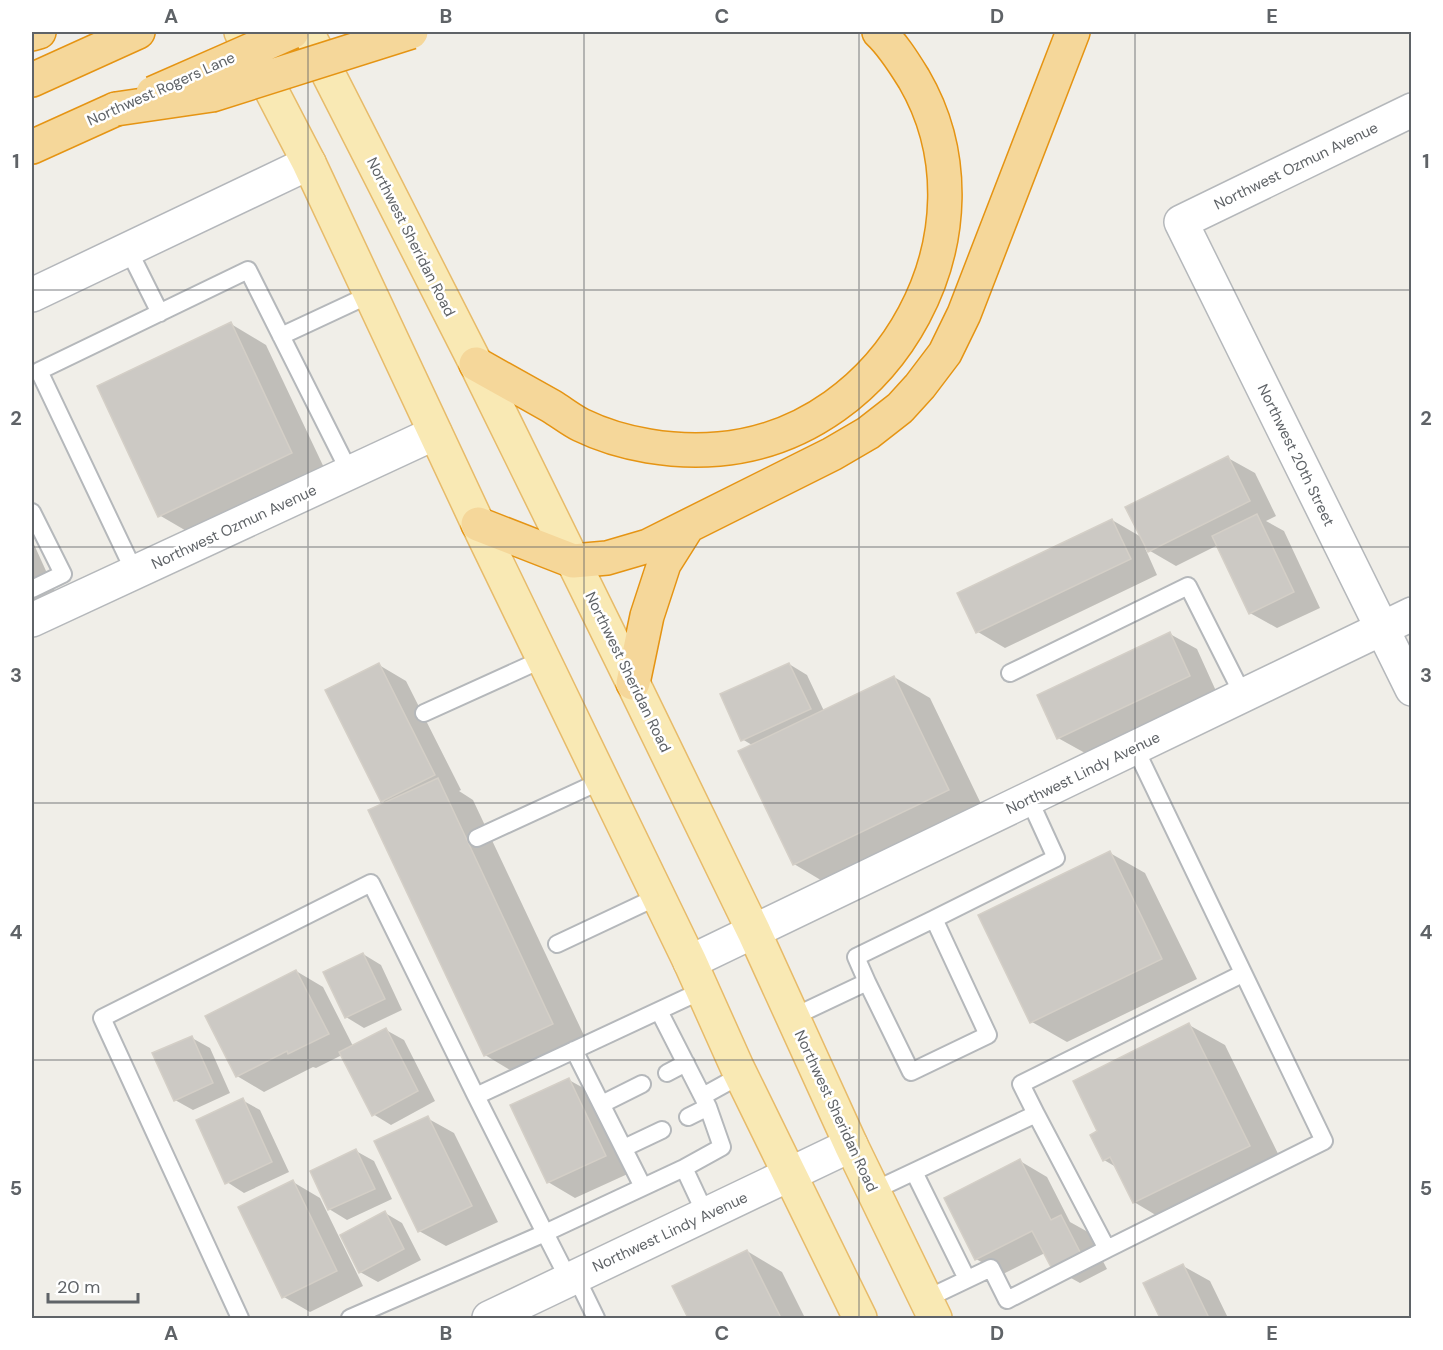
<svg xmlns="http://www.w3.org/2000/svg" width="1443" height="1350" font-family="'DM Sans',sans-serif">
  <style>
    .shadow { fill: #0003 }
    .building { fill: #ccc9c4; stroke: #d4cfc7; stroke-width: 1.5 }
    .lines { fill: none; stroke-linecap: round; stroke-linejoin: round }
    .lane-casing { stroke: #b5b8bb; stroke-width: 20 }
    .street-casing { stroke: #b5b8bb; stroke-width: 36 }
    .secondary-casing { stroke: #b4b7bb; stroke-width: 36 }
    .primary-casing { stroke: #e7bb6a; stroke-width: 36 }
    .highway-casing { stroke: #e59413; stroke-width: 36 }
    .lane { stroke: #fff; stroke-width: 16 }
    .street { stroke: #fff; stroke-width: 33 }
    .secondary { stroke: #fff; stroke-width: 33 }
    .primary { stroke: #f9e9b4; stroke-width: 33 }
    .highway { stroke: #f5d79a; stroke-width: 33 }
    .highway-bridge-casing { stroke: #e59413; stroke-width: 36; stroke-linecap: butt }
    .highway-bridge { stroke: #f5d79a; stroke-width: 33 }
    .grid { fill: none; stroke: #5f6367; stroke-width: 1.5; stroke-opacity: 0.55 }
    .labels { text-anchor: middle; stroke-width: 5; stroke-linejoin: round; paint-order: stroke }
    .street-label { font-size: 15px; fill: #5f6367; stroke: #fff }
    .neatline { fill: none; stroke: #5f6367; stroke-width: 2 }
    .grid-label { font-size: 20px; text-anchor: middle; font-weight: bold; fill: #5f6367 }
  </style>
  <rect width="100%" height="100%" fill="#f0eee8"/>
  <path class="shadow" d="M231,324L266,345L327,474L195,536L159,515Z
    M1228,458L1255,473L1276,516L1266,521L1284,531L1320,608L1277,628L1250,613L1218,545L1176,566L1145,548L1157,575L1005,648L978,632L1112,520L1143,538Z
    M32,540L56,593L32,604Z
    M1170,634L1197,649L1216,691L1085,753L1058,738Z
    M789,664L807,675L824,711L894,677L930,698L984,810L829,885L794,864L752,745L742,739Z
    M379,665L406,681L461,790L459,791L473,800L588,1044L520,1076L485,1055L387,803L382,801Z
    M1110,853L1145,873L1197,979L1067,1042L1032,1022Z
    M363,954L381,965L402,1010L364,1028L346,1017L325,973Z
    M296,971L323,987L353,1046L386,1030L404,1040L435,1101L391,1125L373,1114L342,1055L316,1068L313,1067L264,1092L237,1076Z
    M1189,1025L1225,1045L1284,1166L1169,1223L1134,1202L1116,1167L1104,1160L1099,1132Z
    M192,1038L210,1048L230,1093L193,1110L175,1100Z
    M569,1080L596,1095L632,1172L575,1198L548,1182Z
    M242,1100L260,1110L289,1172L244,1193L227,1182Z
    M427,1118L454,1133L498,1222L446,1246L419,1231Z
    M356,1151L374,1161L392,1199L347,1220L329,1209Z
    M1020,1161L1047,1177L1070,1222L1088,1232L1107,1269L1080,1283L1053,1268L1045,1253L1003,1274L976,1259Z
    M293,1182L320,1198L363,1286L310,1312L284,1297Z
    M385,1213L402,1223L421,1260L378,1282L360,1272Z
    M747,1251L782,1272L805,1318H689L674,1287Z
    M1183,1266L1210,1281L1228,1318H1162L1145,1284Z"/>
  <path class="building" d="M231,322L292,453L158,517L97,386Z
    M1228,456L1250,501L1148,552L1125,507Z
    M1257,514L1294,592L1249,614L1212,536Z
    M1112,519L1131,559L976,633L957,593Z
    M1170,632L1190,676L1057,739L1037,695Z
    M379,663L435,775L381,802L325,690Z
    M789,663L811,709L741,741L720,694Z
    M894,676L949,790L793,865L738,751Z
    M438,778L553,1024L484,1056L368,810Z
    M1110,851L1162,959L1030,1023L978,915Z
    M363,953L385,999L345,1018L323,972Z
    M296,970L329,1034L288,1054L287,1051L236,1077L205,1016Z
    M1189,1023L1250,1146L1133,1203L1110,1157L1103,1161L1090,1135L1097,1131L1073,1081Z
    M386,1028L418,1091L372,1116L339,1052Z
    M192,1036L213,1083L174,1101L152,1053Z
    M569,1078L606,1156L547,1183L510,1105Z
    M243,1098L272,1162L225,1184L196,1120Z
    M428,1116L472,1206L418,1232L374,1141Z
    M356,1149L375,1189L328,1210L310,1171Z
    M1020,1159L1051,1220L1061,1215L1081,1254L1052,1269L1032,1231L975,1260L944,1198Z
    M293,1180L337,1271L282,1298L238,1207Z
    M385,1211L404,1249L359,1273L340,1235Z
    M747,1250L781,1318H688L672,1286Z
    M1183,1264L1209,1318H1160L1143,1283Z"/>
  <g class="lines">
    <defs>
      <path id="lane" d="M128,249L160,313
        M281,336L371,294
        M32,512L63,574L32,589
        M135,573L39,371L248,270L350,473
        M1010,673L1188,586L1243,695
        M424,713L543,659
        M477,838L603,780
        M557,944L659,896
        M867,982L856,957L934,919
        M793,1017L867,982L911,1072L988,1035L934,919L1056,858L1029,799
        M574,1050L643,1187
        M667,1073L686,1063
        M703,1096L741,1075
        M602,1104L642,1084
        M1036,1114L1021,1084L1242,974
        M688,1117L708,1107
        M624,1148L662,1130
        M684,1168L706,1215
        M914,1172L967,1279
        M873,1191L1036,1114L1107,1249L1324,1141L1135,748
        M576,1277L596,1318
        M569,1280L545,1233L684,1168L722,1147L708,1107L659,1011
        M926,1299L991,1268L1007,1300L1107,1249
        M240,1318L102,1018L371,883L476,1096L703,990
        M350,1318L545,1233L476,1096"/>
      <path id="street" d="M1412,110L1181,222L1412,689
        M32,620L435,433
        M690,962L1412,614
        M489,1318L851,1145"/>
      <path id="secondary" d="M32,295L309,163"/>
      <path id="primary" d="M241,32L309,163L478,524L690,962L737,1067L860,1318
        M307,32L476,364L633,683L754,932L851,1145L935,1318"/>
      <path id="highway" d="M32,34L39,32
        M32,80L138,32
        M32,147L116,109
        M476,364C501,378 526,392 551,406C561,412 571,420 581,425C622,445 674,453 719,449C891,434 1002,230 914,79C904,63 893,45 879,32
        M478,524L573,561L607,558L648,546L832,454L868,433L900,408L920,386L945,353L964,314L1073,32
        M633,683L647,616L664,564L688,526"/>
    </defs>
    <use href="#lane" class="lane-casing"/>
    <use href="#street" class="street-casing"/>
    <use href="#secondary" class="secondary-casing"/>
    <use href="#primary" class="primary-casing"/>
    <use href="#highway" class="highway-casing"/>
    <use href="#lane" class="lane"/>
    <use href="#street" class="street"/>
    <use href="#secondary" class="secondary"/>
    <use href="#primary" class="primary"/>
    <use href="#highway" class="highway"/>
    <defs>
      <path id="highway-bridge" d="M153,93L292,32
        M116,109L212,95L411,32"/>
    </defs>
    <use href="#highway-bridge" class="highway-bridge-casing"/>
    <use href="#highway-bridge" class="highway-bridge"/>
  </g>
  <path class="grid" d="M308,32V1318M584,32V1318M859,32V1318M1135,32V1318M32,290H1412M32,547H1412M32,803H1412M32,1060H1412"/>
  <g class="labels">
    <g class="street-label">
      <text transform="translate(161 89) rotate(-24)" y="5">Northwest Rogers Lane</text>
      <text transform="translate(1296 166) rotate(-26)" y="5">Northwest Ozmun Avenue</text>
      <text transform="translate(411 237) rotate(63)" y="5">Northwest Sheridan Road</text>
      <text transform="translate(1296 455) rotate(64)" y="5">Northwest 20th Street</text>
      <text transform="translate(234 527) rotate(-25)" y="5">Northwest Ozmun Avenue</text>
      <text transform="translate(628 672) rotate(64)" y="5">Northwest Sheridan Road</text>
      <text transform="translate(1083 773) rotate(-26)" y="5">Northwest Lindy Avenue</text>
      <text transform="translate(836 1111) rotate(65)" y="5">Northwest Sheridan Road</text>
      <text transform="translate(670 1232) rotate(-25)" y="5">Northwest Lindy Avenue</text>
    </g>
  </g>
  <rect width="1443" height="1350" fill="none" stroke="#ffffff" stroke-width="66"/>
  <path d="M48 1293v9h90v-9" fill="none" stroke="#5f6367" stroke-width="3"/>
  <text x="57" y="1293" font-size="18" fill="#5f6367" stroke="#ffffff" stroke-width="4.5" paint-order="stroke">20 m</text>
  <rect x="33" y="33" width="1377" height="1284" class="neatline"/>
  <g class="grid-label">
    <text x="171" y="23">A</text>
    <text x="446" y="23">B</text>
    <text x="722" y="23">C</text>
    <text x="997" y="23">D</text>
    <text x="1272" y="23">E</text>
    <text x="16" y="168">1</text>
    <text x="1426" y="168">1</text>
    <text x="16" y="425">2</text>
    <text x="1426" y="425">2</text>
    <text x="16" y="682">3</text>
    <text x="1426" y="682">3</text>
    <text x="16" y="939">4</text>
    <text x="1426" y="939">4</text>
    <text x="16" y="1195">5</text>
    <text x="1426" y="1195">5</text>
    <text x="171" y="1340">A</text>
    <text x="446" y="1340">B</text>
    <text x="722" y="1340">C</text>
    <text x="997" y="1340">D</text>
    <text x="1272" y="1340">E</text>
  </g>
</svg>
